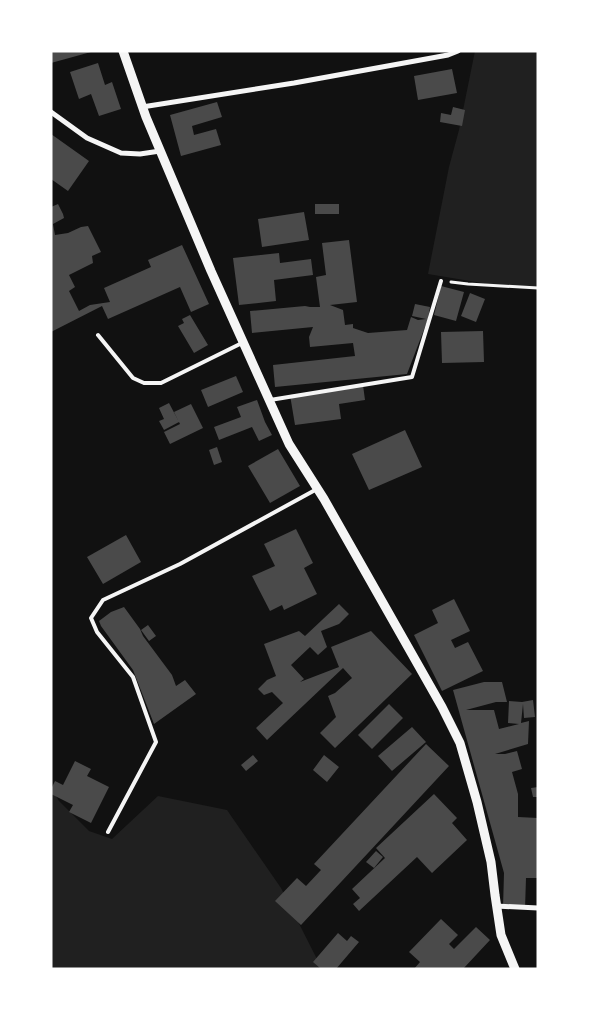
<svg xmlns="http://www.w3.org/2000/svg" width="589" height="1020" font-family="Figtree,sans-serif">
  <style>
    .green { fill: #202020 }
    .building { fill: #4a4a4a }
    .lines { fill: none; stroke-linecap: round; stroke-linejoin: round }
    .path { stroke: #f5f5f5; stroke-width: 3 }
    .service { stroke: #f5f5f5; stroke-width: 4 }
    .minor { stroke: #f5f5f5; stroke-width: 5 }
    .tertiary { stroke: #f5f5f5; stroke-width: 9 }
  </style>
  <rect width="100%" height="100%" fill="#111"/>
  <path class="green" d="M475,51H538V289L488,284L428,274L449,167L459,130Z
    M51,787L59,801L89,831L112,839L158,796L227,810L281,888L322,969H51Z"/>
  <path class="building" d="M51,51H91V52L51,63Z
    M98,63L105,85L112,82L121,109L99,116L91,94L79,99L70,72Z
    M452,69L457,93L418,100L414,76Z
    M217,102L222,117L192,126L194,135L216,129L221,145L181,156L170,115Z
    M453,107L465,110L462,126L440,122L441,113L451,115Z
    M51,134L89,161L68,191L51,179Z
    M58,204L63,214L64,218L53,224L55,235L68,233L81,227L88,226L101,252L92,256L93,263L69,275L75,287L69,291L79,311L90,305L110,302L104,288L151,267L148,260L182,245L209,304L191,312L180,287L108,319L102,306L51,332V207Z
    M315,204H339V214H315Z
    M304,212L309,240L262,247L258,219Z
    M349,240L357,302L330,305L343,310L345,325L353,324V328L368,333L407,330L411,317L418,320L426,319L412,316L415,304L430,307L428,319L407,374L275,387L273,365L355,356L353,343L310,347L309,337L313,327L252,333L250,311L305,306L310,307H320L316,277L326,275L322,243Z
    M279,253L280,263L311,259L313,275L274,280L276,301L239,305L233,258Z
    M441,286L464,292L456,321L434,315Z
    M470,293L485,299L476,322L461,316Z
    M190,315L208,345L194,353L178,326L184,323L182,319Z
    M483,331L484,362L442,363L441,332Z
    M236,376L243,392L208,407L201,390Z
    M363,385L365,400L339,404L341,419L295,425L290,395Z
    M257,400L265,422L272,435L259,441L252,427L219,440L214,427L241,417L237,407Z
    M169,403L179,422L164,430L159,421L164,419L159,408Z
    M191,404L203,428L170,444L164,432L180,424L174,412Z
    M405,430L422,467L369,490L352,454Z
    M217,447L222,462L214,465L209,450Z
    M278,449L300,486L270,503L248,466Z
    M296,529L313,563L304,568L317,594L284,610L282,605L270,611L252,576L275,566L264,544Z
    M126,535L141,562L103,584L87,557Z
    M454,599L470,631L451,640L455,648L468,642L483,671L442,691L414,635L438,623L432,610Z
    M339,604L349,614L339,624L321,631L327,647L318,655L310,647L291,665L304,679L300,682L339,667L331,647L371,631L412,674L335,748L320,733L336,717L328,696L335,693L352,678L343,668L267,740L256,728L283,703L272,692L264,695L258,689L267,680L276,676L264,644L299,631L305,636Z
    M124,607L140,629L143,636L172,675L176,686L185,680L196,694L154,724L133,670L101,626L99,621L111,612Z
    M148,625L156,636L149,641L141,630Z
    M484,682H502L507,702H496L466,710H494L499,729L519,724L508,723L509,701L522,702L533,700L535,717L524,718L523,704L521,723L529,721L528,744L495,754H505L517,751L522,769L512,772L518,794V817L538,818V878H526L525,909L503,908L504,873L453,690Z
    M389,704L403,718L372,749L358,735Z
    M412,727L426,742L392,771L378,756Z
    M426,744L449,766L301,925L275,901L297,878L306,886L321,870L314,864Z
    M253,755L258,761L246,771L241,765Z
    M324,755L339,767L327,782L313,770Z
    M75,761L91,769L87,776L109,787L91,823L69,812L73,805L51,794V789L55,781L63,785Z
    M538,787V797H533L531,788Z
    M434,794L457,818L452,823L467,840L432,873L417,857L359,911L353,904L360,898L352,889L385,858L376,848Z
    M376,851L383,857L374,868L366,862Z
    M441,919L458,935L449,944L454,949L476,927L490,940L463,969H414L420,962L409,952Z
    M338,933L347,941L351,936L359,942L336,969H321L313,962Z"/>
  <g class="lines">
    <path class="path" d="M451,282L468,284L538,288"/>
    <path class="service" d="M98,335L133,378L144,383H161L244,342
      M270,400L412,377L441,281
      M108,832L156,742L133,677L97,632L91,618L103,600L180,564L317,489"/>
    <path class="minor" d="M142,107L294,83L448,55L458,51
      M51,112L87,138L121,153L140,154L160,151
      M496,906L538,908"/>
    <path class="tertiary" d="M123,51L146,117L211,271L289,444L324,499L442,707L460,743L477,802L491,862L495,895L501,935L515,969"/>
  </g>
  <rect width="589" height="1020" fill="none" stroke="#ffffff" stroke-width="105"/>
</svg>
